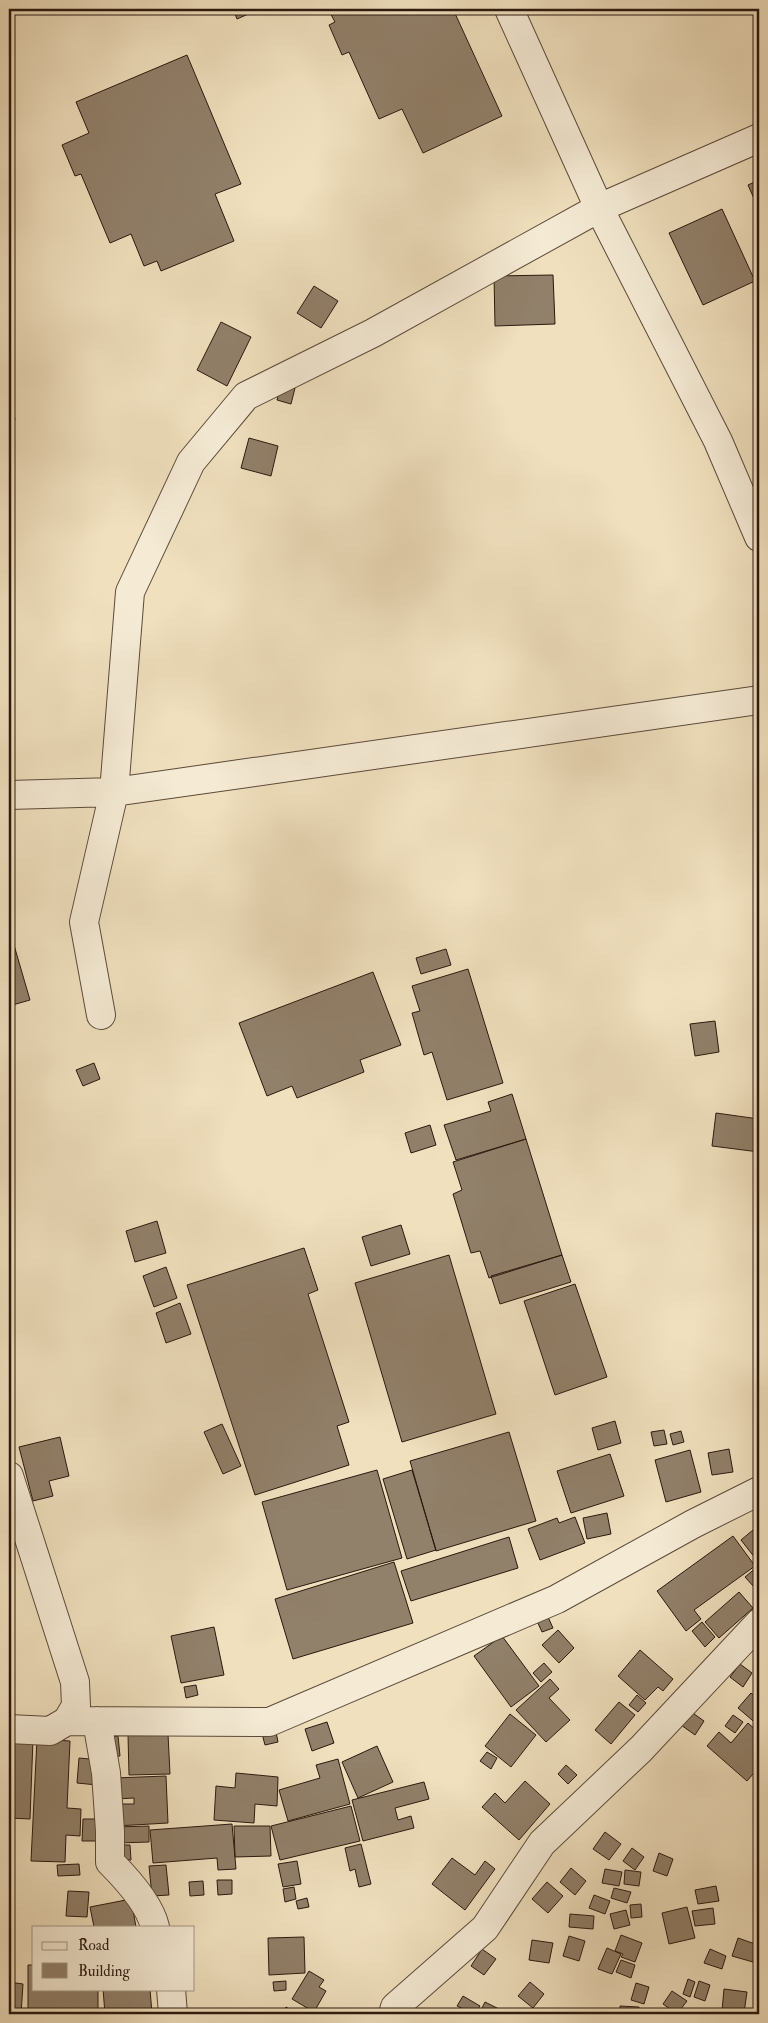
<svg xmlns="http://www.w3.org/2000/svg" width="768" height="2023" font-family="'IM FELL Double Pica',serif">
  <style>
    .building { fill: #91806a; stroke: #2a180f }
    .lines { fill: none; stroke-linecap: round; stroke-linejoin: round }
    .street-casing { stroke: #5c4a3b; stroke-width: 30 }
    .street { stroke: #f5ebd5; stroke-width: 28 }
  </style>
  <rect width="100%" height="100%" fill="#f0e0be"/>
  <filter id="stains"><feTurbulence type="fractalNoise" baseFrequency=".004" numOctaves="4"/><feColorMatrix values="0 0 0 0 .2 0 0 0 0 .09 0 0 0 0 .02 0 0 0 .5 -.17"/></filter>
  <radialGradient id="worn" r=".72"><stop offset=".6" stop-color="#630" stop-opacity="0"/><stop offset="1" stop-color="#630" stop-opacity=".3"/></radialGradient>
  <path class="building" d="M233,9H254L255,11L237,19Z
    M328,9H453L502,116L423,153L402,109L379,119L349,52L342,55L329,25L335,22Z
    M187,55L241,184L215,194L234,241L161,271L157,261L144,266L131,234L110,243L81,174L75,176L62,145L89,133L76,102Z
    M759,180V210L748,185Z
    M722,209L755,281L703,305L669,233Z
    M553,275L555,324L495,326L494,276Z
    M314,286L338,301L321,328L297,313Z
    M221,322L251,337L227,386L197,370Z
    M281,385L295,388L291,404L277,400Z
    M9,404H12L15,420L9,422Z
    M249,438L278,446L271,476L241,468Z
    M9,928L30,1000L9,1006Z
    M446,949L451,965L421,974L416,958Z
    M468,969L503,1083L447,1100L432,1052L424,1055L412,1013L420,1011L412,986Z
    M373,972L401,1045L360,1060L364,1072L297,1098L292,1086L267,1096L239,1023Z
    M715,1021L719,1052L695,1056L690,1024Z
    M94,1063L100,1079L83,1086L76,1070Z
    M512,1094L526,1139L456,1160L444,1125L491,1111L488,1102Z
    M716,1113L759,1119V1152L712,1146Z
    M430,1125L436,1145L411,1153L405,1133Z
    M526,1139L562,1255L489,1278L480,1251L471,1253L453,1194L462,1190L453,1162Z
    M157,1221L166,1253L135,1262L126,1231Z
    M401,1225L410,1254L371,1266L362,1237Z
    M304,1248L318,1290L308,1294L349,1422L337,1426L349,1465L255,1495L187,1285Z
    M449,1255L496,1414L402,1442L355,1283Z
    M562,1255L571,1282L500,1304L491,1276Z
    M166,1267L177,1298L154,1307L143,1276Z
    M575,1284L607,1377L555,1395L524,1301Z
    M180,1303L191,1334L166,1343L156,1313Z
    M615,1421L621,1443L598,1450L592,1428Z
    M222,1424L241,1466L223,1474L204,1432Z
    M664,1430L667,1444L654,1446L651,1432Z
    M681,1431L684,1442L673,1445L670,1434Z
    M509,1432L536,1521L436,1551L410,1461Z
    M60,1437L69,1476L49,1481L53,1496L33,1501L19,1447Z
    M729,1449L733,1472L712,1475L708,1453Z
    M690,1450L701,1492L666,1502L655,1460Z
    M610,1454L624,1496L571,1513L557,1471Z
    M377,1470L402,1558L287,1590L262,1502Z
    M412,1470L436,1550L407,1559L383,1479Z
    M607,1513L611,1534L587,1539L583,1518Z
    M575,1517L585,1543L540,1560L528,1529L557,1518L559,1523Z
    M759,1525V1563L741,1540Z
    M733,1536L755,1566L694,1610L701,1619L686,1631L657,1591Z
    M509,1537L518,1568L411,1601L401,1571Z
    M394,1562L413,1623L293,1659L275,1599Z
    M757,1567L759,1569V1582L754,1587L745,1577Z
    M739,1592L753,1608L719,1638L705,1622Z
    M548,1617L553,1628L542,1632L537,1621Z
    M702,1622L715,1637L705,1647L692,1631Z
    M214,1627L224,1675L181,1683L171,1636Z
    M558,1630L574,1648L559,1663L542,1645Z
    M502,1636L539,1686L511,1707L474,1656Z
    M640,1650L673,1679L663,1691L658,1687L645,1700L618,1676Z
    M544,1663L552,1672L541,1682L533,1673Z
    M740,1664L752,1673L743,1687L730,1677Z
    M550,1679L559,1689L549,1698L570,1720L546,1742L516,1710Z
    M196,1685L198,1695L186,1698L184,1687Z
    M751,1693L759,1700V1726L738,1708Z
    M637,1695L646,1703L638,1712L629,1705Z
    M619,1702L635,1715L611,1744L595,1730Z
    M690,1711L704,1721L695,1735L681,1725Z
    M510,1714L536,1735L511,1767L485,1746Z
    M733,1715L743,1722L735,1733L725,1726Z
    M327,1722L334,1743L312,1751L305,1729Z
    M748,1723L759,1733V1767L747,1781L707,1746L719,1732L731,1743Z
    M275,1727L278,1742L265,1745L261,1730Z
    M168,1734L170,1774L129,1775L128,1735Z
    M118,1736L120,1756L108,1757L106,1738Z
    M9,1737L33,1739L30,1819L9,1818Z
    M37,1739L70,1741L67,1808L81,1809L80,1836L66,1835L65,1862L31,1861Z
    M377,1746L393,1782L358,1798L342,1762Z
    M487,1752L497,1758L491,1769L480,1761Z
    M79,1758L100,1760L97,1785L77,1783Z
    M338,1759L350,1804L288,1821L279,1790L320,1778L316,1765Z
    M566,1765L577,1775L568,1784L558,1774Z
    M236,1773L278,1777L277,1806L255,1804L254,1823L214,1820L216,1786L235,1788Z
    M166,1776L168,1823L116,1826L115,1804H134V1798L115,1799L114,1778Z
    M525,1781L550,1804L519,1840L482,1807L495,1793L505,1803Z
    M424,1782L429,1799L395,1808L398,1820L411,1816L414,1828L363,1841L352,1800Z
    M351,1806L360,1841L280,1860L271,1826Z
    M83,1819H103V1841H82Z
    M232,1824L236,1869L218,1870L217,1858L153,1863L150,1830Z
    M149,1826V1842L117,1843V1827Z
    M234,1826H270L271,1856L235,1857Z
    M605,1832L621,1844L609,1860L593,1849Z
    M361,1844L371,1884L359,1887L355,1869L350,1871L345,1848Z
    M117,1845H130L131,1860H118Z
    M632,1848L644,1857L635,1870L623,1861Z
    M659,1853L673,1859L667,1876L653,1871Z
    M452,1858L475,1875L485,1861L495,1869L465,1910L432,1884Z
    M297,1861L301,1884L283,1887L278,1864Z
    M79,1864L80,1875L58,1876L57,1865Z
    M166,1865L169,1895L152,1896L149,1866Z
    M571,1868L586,1881L575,1895L560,1882Z
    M605,1869L622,1872L619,1886L602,1883Z
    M625,1870L641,1872L639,1886L624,1884Z
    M217,1880H232V1894L218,1895Z
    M203,1881L204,1895L190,1896L189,1882Z
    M547,1882L563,1896L548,1913L532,1899Z
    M716,1886L719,1901L698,1904L695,1890Z
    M294,1887L296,1899L285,1902L283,1889Z
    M614,1888L631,1892L627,1903L611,1898Z
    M68,1891L89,1892L87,1917L66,1916Z
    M594,1895L610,1901L605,1914L589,1908Z
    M307,1898L309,1907L298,1909L296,1901Z
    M131,1899L136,1927H94L90,1907Z
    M641,1904L642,1917L631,1918L630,1905Z
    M687,1907L695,1938L669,1944L662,1913Z
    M713,1908L715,1924L695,1926L692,1911Z
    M626,1910L630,1925L614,1929L610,1914Z
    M570,1914L594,1916L593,1929L569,1927Z
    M621,1935L642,1943L635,1962L621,1957L623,1954L615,1951Z
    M569,1936L585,1941L579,1961L563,1956Z
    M304,1937L305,1973L269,1975L268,1938Z
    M738,1938L758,1945L753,1962L732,1956Z
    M532,1940L553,1943L549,1963L529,1960Z
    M607,1948L621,1954L612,1974L598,1969Z
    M482,1949L496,1959L484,1975L471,1966Z
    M710,1949L726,1956L722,1969L704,1963Z
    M621,1960L635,1965L631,1978L616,1972Z
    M28,1965H34V1989H98V2014H28Z
    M309,1971L324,1980L319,1987L326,1991L314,2012L292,1999Z
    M688,1979L695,1982L690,1997L683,1994Z
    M286,1981V1990L274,1991L273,1982Z
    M699,1981L710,1985L705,2001L694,1997Z
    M9,1982L23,1984L21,2014H9Z
    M530,1982L544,1994L533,2008L518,1996Z
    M636,1983L649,1987L644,2004L631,2000Z
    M103,1989H150L152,2014H105Z
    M724,1989L747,1992L744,2013L722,2011Z
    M672,1991L687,2001L677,2014L663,2004Z
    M463,1996L480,2006L475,2014L457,2006Z
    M485,2002L499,2009L497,2014H479Z
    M620,2006L639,2007V2014H620Z
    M286,2007L297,2014H281Z
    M237,2010L238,2014H188Z"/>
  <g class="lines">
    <defs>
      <path id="street" d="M509,9L599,208L759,138
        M9,795L114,792L759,700
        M101,1015L84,922L114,792L130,592L191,462L246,396L373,333L599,208L718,441L759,537
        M9,1476L75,1682L76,1706L67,1721L50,1731L9,1729
        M67,1721L269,1722L557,1599L693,1524L759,1491
        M97,1721L106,1773L110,1831V1862C126,1878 150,1905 155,1927
        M171,1989L173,2014
        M393,2014L395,2007L485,1928L542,1843L641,1749L759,1623"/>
    </defs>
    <use href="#street" class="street-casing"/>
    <use href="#street" class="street"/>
  </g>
  <rect width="768" height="2023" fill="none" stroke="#f0e0be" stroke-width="30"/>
  <rect x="10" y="10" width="748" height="2003" fill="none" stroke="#2a180f" stroke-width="2.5"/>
  <rect x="15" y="15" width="738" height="1993" fill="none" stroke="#2a180f"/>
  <rect x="32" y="1926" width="162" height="65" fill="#f5ebd5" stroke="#a49786"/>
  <rect x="42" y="1942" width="25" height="8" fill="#f5ebd5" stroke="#a49786"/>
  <text x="78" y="1950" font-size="15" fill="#2a180f">Road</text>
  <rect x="42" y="1963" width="25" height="15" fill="#91806a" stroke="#a49786"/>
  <text x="78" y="1976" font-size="15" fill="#2a180f">Building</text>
  <rect width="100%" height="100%" filter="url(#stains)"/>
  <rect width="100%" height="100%" fill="url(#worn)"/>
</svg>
